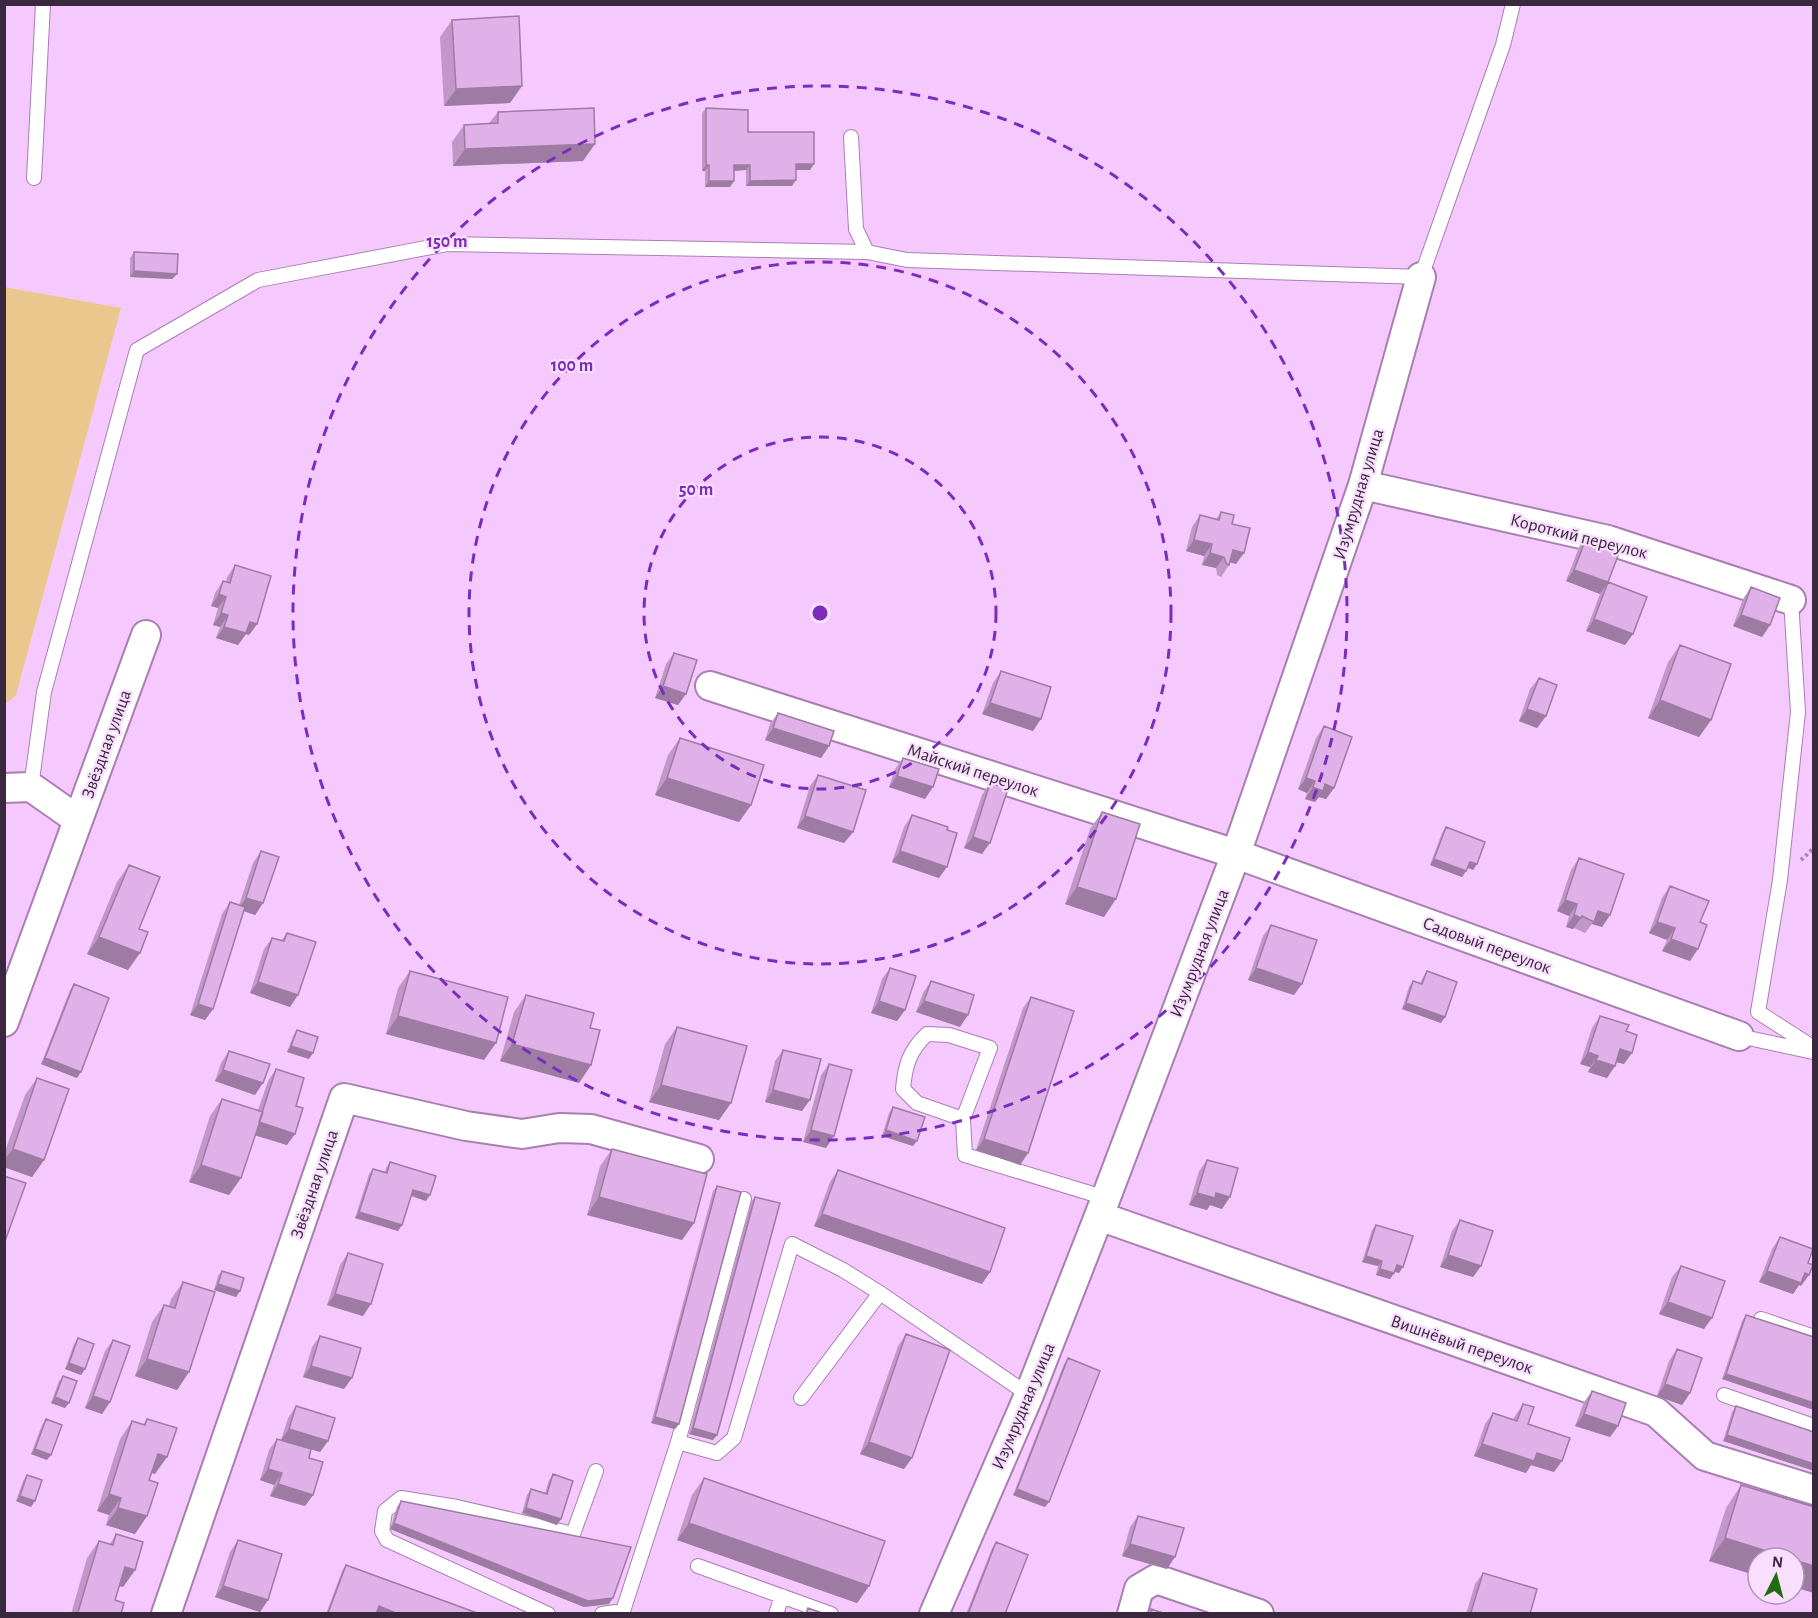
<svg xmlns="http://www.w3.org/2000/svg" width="1818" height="1618" font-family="'Alegreya Sans',sans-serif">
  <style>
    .green { fill: #eac78c }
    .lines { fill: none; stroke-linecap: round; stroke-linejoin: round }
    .service-casing { stroke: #a87fb0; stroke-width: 16 }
    .minor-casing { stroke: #a87fb0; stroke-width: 32 }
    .path { stroke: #aa89b1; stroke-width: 4; stroke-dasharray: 3 3; stroke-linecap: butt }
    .service { stroke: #fff; stroke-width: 14 }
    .minor { stroke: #fff; stroke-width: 28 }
    .wall { fill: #c197c8 }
    .shaded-wall { fill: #9d7ba3 }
    .building { fill: #e0b0e9; stroke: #9d7ba3; stroke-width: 1.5 }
    .ring { fill: none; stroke: #7b2cbf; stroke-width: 3; stroke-dasharray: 10 8 }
    .labels { text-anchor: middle; stroke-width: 4.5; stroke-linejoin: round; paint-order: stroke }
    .street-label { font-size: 18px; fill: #3a293e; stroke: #f9defe }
    .centre { fill: #7b2cbf; stroke: #f9defe; stroke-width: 3 }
    .ring-label { font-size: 18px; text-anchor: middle; font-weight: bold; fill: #7b2cbf; stroke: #f9defe; stroke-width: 4.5; stroke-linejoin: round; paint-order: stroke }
  </style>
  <rect width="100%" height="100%" fill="#f6c9fe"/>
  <path class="green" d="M4,287L121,308L16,695L5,704Z"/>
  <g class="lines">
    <defs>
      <path id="service" d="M851,137L856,229L867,252L907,260L1421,277L1503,45L1513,4
        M34,178L43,4
        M1791,600L1798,712L1780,880L1758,1012L1814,1048
        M31,787L44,692L137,350L258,280L447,244L867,252
        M1739,1036L1813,1052
        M963,1119L917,1103L903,1089C905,1066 909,1051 927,1034L949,1035L990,1048L963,1119L965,1155L1106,1198
        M1761,1319L1814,1337
        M1724,1395L1814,1426
        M801,1398L880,1293
        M678,1442L717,1453L734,1438L792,1244L843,1270L880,1293L1029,1395
        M698,1566L831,1614
        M548,1614L387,1540L382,1531L385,1511L401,1498L457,1507L573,1534L596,1471
        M602,1614L623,1611L678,1442L744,1199
        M776,1614L782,1596"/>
      <path id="minor" d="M1363,485L1608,540L1791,600
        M710,686L1236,854L1739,1036
        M4,788L31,787L78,820
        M4,1022L146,635
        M1099,1216L1656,1412L1705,1456L1814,1490
        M166,1614L344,1098L466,1126L522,1134L559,1128L591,1129L699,1159
        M934,1614L1029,1395L1099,1216L1236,854L1363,485L1421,277
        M1132,1614L1139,1589L1156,1579L1259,1614"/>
    </defs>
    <use href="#service" class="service-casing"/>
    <use href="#minor" class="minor-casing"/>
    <path class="path" d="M1801,860L1814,848"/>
    <use href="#service" class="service"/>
    <use href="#minor" class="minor"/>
  </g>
  <path class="wall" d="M452,20L510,103L444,106L440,37Z
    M706,108L748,132L810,170H796L792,186H746V170L734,171V181L730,187H705V171H702V113Z
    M498,112L583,161L453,166L452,142L464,125L489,123Z
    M134,252L177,274L172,279L130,277V258Z
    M1221,512L1232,524L1236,564L1229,562V565L1221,577L1217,575L1216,568L1202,565L1204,556L1186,551L1192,527L1200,515L1216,519Z
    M1587,536L1633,634L1625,645L1586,631L1600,594L1566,581L1579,547Z
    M235,565L257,624L249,635L246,634L238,645L216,638L220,627L213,625L218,608L211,606L215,593L223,581L226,582L227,577Z
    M1751,587L1770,625L1762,637L1733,626L1743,599Z
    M1680,645L1711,720L1699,737L1648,718L1668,662Z
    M674,653L686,694L678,705L655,698L666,664Z
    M1001,671L1033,731L982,714L993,683Z
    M1539,678L1546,716L1537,728L1519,721L1530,689Z
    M778,713L829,746L821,758L765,740L770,724Z
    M1324,726L1334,788L1326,799L1319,797L1315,802L1305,799L1307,793L1298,789L1316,738Z
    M680,738L751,805L739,822L655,795L668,755Z
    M903,758L925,799L889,787L895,769Z
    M818,775L853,832L844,843L797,828L810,786Z
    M990,783L982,854L964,848L982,795Z
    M1102,812L1104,917L1065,904L1090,829Z
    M912,815L939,878L892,862L904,827Z
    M1446,827L1477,864L1473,870L1468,868L1462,877L1430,865L1442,833Z
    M261,851L263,903L255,915L244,911L213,1009L205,1020L190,1015L222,914L230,902L239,905L253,863Z
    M1579,858L1610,915L1602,927L1592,924L1585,933L1574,928L1573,929L1566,927L1569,916L1557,911L1571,870Z
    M129,865L139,929L128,970L87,954L117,882Z
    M1670,886L1690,961L1662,951L1667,940L1649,933L1662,898Z
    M1271,925L1294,995L1248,980L1263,936Z
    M287,933L290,1007L250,993L264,949L272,938L281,941Z
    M890,968L905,1010L897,1021L871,1013L882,979Z
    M410,971L484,1060L386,1034L398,988Z
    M1427,971L1441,1023L1402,1009L1409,987L1413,981L1420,984L1423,977Z
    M931,981L960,1027L916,1012L923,993Z
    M74,984L77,1078L41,1064L70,990Z
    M526,995L590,1028L591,1065L579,1083L500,1061L514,1012Z
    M1031,997L1028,1153L1020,1165L976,1150L1023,1008Z
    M1600,1016L1626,1031L1624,1064L1616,1062L1607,1078L1588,1072L1590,1067L1580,1064L1592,1028Z
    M677,1027L731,1103L719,1120L649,1102L665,1044Z
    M297,1030L309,1059L287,1052L293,1036Z
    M783,1050L802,1111L765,1102L775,1061Z
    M229,1051L255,1095L215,1081L221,1063Z
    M829,1064L826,1148L803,1142L821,1075Z
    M276,1069L296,1106L287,1145L255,1135L241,1178L229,1195L189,1182L210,1116L222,1099L258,1110L268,1081Z
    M37,1078L44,1160L32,1177L4,1167V1154L25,1095Z
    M893,1107L913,1146L882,1136L889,1113Z
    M612,1149L694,1223L682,1240L587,1215L600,1166Z
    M1207,1160L1222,1209L1210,1205L1207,1210L1189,1205L1199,1171Z
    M390,1162L426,1201L411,1196L398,1231L355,1218L369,1174L373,1169L385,1172L386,1168Z
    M838,1170L982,1284L814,1226L830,1182Z
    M717,1186L679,1424L675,1429L651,1423L713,1191Z
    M755,1197L717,1435L713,1440L689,1434L751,1202Z
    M1460,1220L1481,1266L1473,1277L1440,1267L1452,1231Z
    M1376,1225L1399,1273L1395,1272L1390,1279L1376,1275L1378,1266L1362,1262L1372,1230Z
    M1780,1237L1801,1286L1799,1285L1793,1294L1759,1282L1772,1249Z
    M348,1253L363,1316L327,1305L340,1265Z
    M1681,1266L1704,1329L1659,1314L1672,1277Z
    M222,1271L240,1291L236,1297L214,1290L218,1276Z
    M183,1282L189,1372L177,1390L135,1376L152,1322L164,1305L169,1306L171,1299Z
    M1746,1315L1814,1337V1410L1722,1379L1742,1321Z
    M906,1334L912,1458L904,1469L860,1454L898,1346Z
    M320,1336L344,1389L303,1377L312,1347Z
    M78,1338L85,1369L81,1375L65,1369L74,1344Z
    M113,1340L110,1402L102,1414L85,1408L105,1351Z
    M1677,1349L1690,1393L1682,1405L1657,1396L1669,1361Z
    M1068,1358L1045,1507L1013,1495L1064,1364Z
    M63,1376L65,1408L51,1403L59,1381Z
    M1592,1391L1618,1426L1610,1437L1575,1426L1584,1402Z
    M1523,1404L1528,1424L1554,1472L1531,1465L1526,1473L1474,1456L1485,1424L1493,1413L1513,1419Z
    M296,1406L328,1441L320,1452L304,1447L309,1458L313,1495L305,1506L270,1496L274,1485L260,1480L269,1450L277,1439L281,1440L288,1418Z
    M1736,1406L1814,1432L1723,1441L1732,1412Z
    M46,1419L47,1460L31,1454L42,1425Z
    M147,1419L155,1474L152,1473L149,1480L147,1516L135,1534L106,1525L109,1515L97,1511L120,1439L132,1421L143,1425Z
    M553,1474L561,1519L557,1525L522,1513L527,1495L531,1489L545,1493L549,1480Z
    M27,1475L31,1507L16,1501L23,1481Z
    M704,1478L869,1586L857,1603L677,1540L692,1495Z
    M1741,1485L1814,1507V1593L1709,1561L1726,1508Z
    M401,1501L609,1604L584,1607L390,1529L397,1507Z
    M1138,1516L1167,1569L1122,1556L1130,1527Z
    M116,1534L135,1570L123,1587L119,1586L115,1600L121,1614H71L87,1558L99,1541L110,1544Z
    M238,1540L268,1600L260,1612L215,1597L230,1552Z
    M996,1542L1005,1614H966L992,1548Z
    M346,1565L480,1614H326L342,1571Z
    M1483,1573L1530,1614H1466L1475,1584Z"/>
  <path class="shaded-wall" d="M522,86L510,103L444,106L456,89Z
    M595,144L583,161L453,166L465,149Z
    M796,164H814L810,170H792Z
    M706,165H709L705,171H702Z
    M734,165H750L746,170L730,171Z
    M796,180L792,186H746L750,181Z
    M709,181H734L730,187H705Z
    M134,271L177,274L172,279L130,277Z
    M1194,540L1212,544L1204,556L1186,551Z
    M1233,550L1244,553L1236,564L1225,561Z
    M1210,553L1224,557L1216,568L1202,565Z
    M1574,570L1608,582L1600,594L1566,581Z
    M219,594L226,597L218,608L211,606Z
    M221,613L228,615L220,627L213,625Z
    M1741,615L1770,625L1762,637L1733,626Z
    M1594,619L1633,634L1625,645L1586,631Z
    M250,622L257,624L249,635L246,634L238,645L216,638L224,627Z
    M663,686L686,694L678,705L655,698Z
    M1660,700L1711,720L1699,737L1648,718Z
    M990,703L1041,719L1033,731L982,714Z
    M1527,709L1546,716L1537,728L1519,721Z
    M773,728L829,746L821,758L765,740Z
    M897,776L933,787L925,799L889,787Z
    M667,778L751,805L739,822L655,795Z
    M1306,778L1315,781L1307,793L1298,789Z
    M1325,784L1334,788L1326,799L1319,797L1315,802L1305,799L1313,787Z
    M805,816L853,832L844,843L797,828Z
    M973,837L990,843L982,854L964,848Z
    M900,851L947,867L939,878L892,862Z
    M1434,859L1466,871L1462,877L1430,865Z
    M1470,862L1477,864L1473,870L1466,867Z
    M1077,887L1116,899L1104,917L1065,904Z
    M246,898L263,903L255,915L238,909Z
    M1565,900L1577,904L1569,916L1557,911Z
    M1598,911L1610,915L1602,927L1592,924Z
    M1574,915L1581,918L1573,929L1566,927Z
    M1657,922L1675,928L1667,940L1649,933Z
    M99,937L140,953L128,970L87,954Z
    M1671,939L1698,949L1690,961L1662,951Z
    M1256,968L1302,984L1294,995L1248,980Z
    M258,982L298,995L290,1007L250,993Z
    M879,1001L905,1010L897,1021L871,1013Z
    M924,1001L968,1015L960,1027L916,1012Z
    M1406,1003L1445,1017L1441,1023L1402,1009Z
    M198,1004L213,1009L205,1020L190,1015Z
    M398,1016L496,1043L484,1060L386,1034Z
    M512,1044L591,1065L579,1083L500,1061Z
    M291,1046L313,1053L309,1059L287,1052Z
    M1620,1049L1632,1053L1624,1064L1612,1061Z
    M1588,1052L1598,1056L1590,1067L1580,1064Z
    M45,1058L81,1072L77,1078L41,1064Z
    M1596,1060L1615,1066L1607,1078L1588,1072Z
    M223,1070L263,1083L255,1095L215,1081Z
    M661,1085L731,1103L719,1120L649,1102Z
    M773,1090L810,1100L802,1111L765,1102Z
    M259,1122L295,1134L287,1145L251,1134Z
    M811,1130L834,1136L826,1148L803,1142Z
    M886,1130L917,1141L913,1146L882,1136Z
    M984,1139L1028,1153L1020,1165L976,1150Z
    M13,1149L44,1160L32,1177L4,1167V1160Z
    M201,1165L241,1178L229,1195L189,1182Z
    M413,1190L430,1195L426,1201L409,1195Z
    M1197,1193H1216L1230,1197L1222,1209L1210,1205L1207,1210L1189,1205Z
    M599,1197L694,1223L682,1240L587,1215Z
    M359,1212L402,1225L398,1231L355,1218Z
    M822,1214L990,1272L982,1284L814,1226Z
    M1448,1255L1481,1266L1473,1277L1440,1267Z
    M1366,1256L1382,1261L1378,1266L1362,1262Z
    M1397,1265L1403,1267L1399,1273L1393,1271Z
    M1380,1269L1394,1273L1390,1279L1376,1275Z
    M1767,1271L1805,1273L1809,1275L1801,1286L1799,1285L1793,1294L1759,1282Z
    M218,1284L240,1291L236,1297L214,1290Z
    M335,1294L371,1304L363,1316L327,1305Z
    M1668,1302L1712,1318L1704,1329L1659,1314Z
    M147,1359L189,1372L177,1390L135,1376Z
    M69,1363L85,1369L81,1375L65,1369Z
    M311,1366L352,1378L344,1389L303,1377Z
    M1726,1374L1814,1403V1410L1722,1379Z
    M1665,1384L1690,1393L1682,1405L1657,1396Z
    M93,1396L110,1402L102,1414L85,1408Z
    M55,1397L69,1403L65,1408L51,1403Z
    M1584,1414L1618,1426L1610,1437L1575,1426Z
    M655,1417L679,1424L675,1429L651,1423Z
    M693,1428L717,1435L713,1440L689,1434Z
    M289,1429L328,1441L320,1452L281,1440Z
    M1727,1435L1814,1464V1471L1723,1441Z
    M869,1442L912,1458L904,1469L860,1454Z
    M1482,1444L1537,1453L1562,1461L1554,1472L1531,1465L1526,1473L1474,1456Z
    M35,1449L51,1455L47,1460L31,1454Z
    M158,1454L167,1457L155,1474L146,1471Z
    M268,1469L282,1473L274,1485L260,1480Z
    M278,1484L313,1495L305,1506L270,1496Z
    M1017,1489L1049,1502L1045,1507L1013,1495Z
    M109,1494L121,1498L109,1515L97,1511Z
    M20,1496L35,1501L31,1507L16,1501Z
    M118,1508L147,1516L135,1534L106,1525Z
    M526,1508L561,1519L557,1525L522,1513Z
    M394,1523L613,1598L609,1604L584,1607L390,1529Z
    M689,1523L869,1586L857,1603L677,1540Z
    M1725,1538L1789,1558H1758V1576L1709,1561Z
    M1130,1544L1175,1557L1167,1569L1122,1556Z
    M1794,1560L1814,1566V1593L1794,1587Z
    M125,1567L135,1570L123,1587L113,1584Z
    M223,1586L268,1600L260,1612L215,1597Z
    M379,1606L398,1614H378L375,1612Z"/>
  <path class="building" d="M519,16L522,86L456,89L452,20Z
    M594,108L595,144L465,149L464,125L498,123V112Z
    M706,108L748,110V132H814V164H796V180L750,181V165H734V181H709V165H706Z
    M134,252L178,254L177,274L134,271Z
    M1221,512L1234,515L1232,524L1250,528L1244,553L1233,550L1229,565L1226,563L1224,557L1210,553L1212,544L1194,540L1200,515L1219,520Z
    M1587,536L1621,548L1608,582L1574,570Z
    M235,565L271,576L257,624L250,622L246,633L224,627L228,615L221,613L226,597L219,594L223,581L230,583Z
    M1608,582L1647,597L1633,634L1594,619Z
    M1751,587L1780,598L1770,625L1741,615Z
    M1680,645L1731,664L1711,720L1660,700Z
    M674,653L697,660L686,694L663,686Z
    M1001,671L1051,687L1041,719L990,703Z
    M1539,678L1557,685L1546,716L1527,709Z
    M778,713L834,731L829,746L773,728Z
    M1324,726L1352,737L1334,788L1325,784L1323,791L1313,787L1315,781L1306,778Z
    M680,738L764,765L751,805L667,778Z
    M903,758L939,769L933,787L897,776Z
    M818,775L866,790L853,832L805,816Z
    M990,783L1008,789L990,843L973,837Z
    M1102,812L1140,824L1116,899L1077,887Z
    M912,815L948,827L947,830L957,833L947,867L900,851Z
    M1446,827L1485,842L1477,864L1470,862L1466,871L1434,859Z
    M261,851L279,857L263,903L246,898Z
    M1579,858L1624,874L1610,915L1598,911L1594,922L1582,916L1581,918L1574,915L1577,904L1565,900Z
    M129,865L160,877L139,929L148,932L140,953L99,937Z
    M1670,886L1709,901L1700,922L1707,925L1698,949L1671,939L1675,928L1657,922Z
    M230,902L245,907L213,1009L198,1004Z
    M1271,925L1317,940L1302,984L1256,968Z
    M287,933L316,942L298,995L258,982L272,938L284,941Z
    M890,968L916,976L905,1010L879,1001Z
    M410,971L508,997L496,1043L398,1016Z
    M1427,971L1457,982L1445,1017L1406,1003L1413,981L1422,984Z
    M931,981L974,995L968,1015L924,1001Z
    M74,984L109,998L81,1072L45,1058Z
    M526,995L594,1013L590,1028L600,1030L591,1065L512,1044Z
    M1031,997L1074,1011L1028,1153L984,1139Z
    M1600,1016L1629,1025L1626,1031L1637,1035L1632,1053L1620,1049L1615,1066L1596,1060L1598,1056L1588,1052Z
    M677,1027L747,1046L731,1103L661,1085Z
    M297,1030L318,1037L313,1053L291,1046Z
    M783,1050L821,1059L810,1100L773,1090Z
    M229,1051L270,1064L263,1083L223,1070Z
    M829,1064L852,1070L834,1136L811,1130Z
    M276,1069L304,1078L296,1106L303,1108L295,1134L259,1122Z
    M37,1078L69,1089L44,1160L13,1149Z
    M222,1099L263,1112L241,1178L201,1165Z
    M893,1107L925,1117L917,1141L886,1130Z
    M612,1149L707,1174L694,1223L599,1197Z
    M1207,1160L1238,1168L1230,1197L1216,1193L1215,1198L1197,1193Z
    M390,1162L436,1176L430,1195L413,1190L402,1225L359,1212L373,1169L387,1173Z
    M838,1170L1005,1228L990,1272L822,1214Z
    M4,1176L26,1183L4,1244Z
    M717,1186L741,1192L679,1424L655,1417Z
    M755,1197L780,1203L717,1435L693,1428Z
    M1460,1220L1493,1231L1481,1266L1448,1255Z
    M1376,1225L1413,1236L1403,1267L1397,1265L1394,1273L1380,1269L1382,1261L1366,1256Z
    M1780,1237L1813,1249L1808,1263L1813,1265L1809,1275L1805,1273L1801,1283L1767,1271Z
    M348,1253L383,1264L371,1304L335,1294Z
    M1681,1266L1725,1281L1712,1318L1668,1302Z
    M222,1271L244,1278L240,1291L218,1284Z
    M183,1282L215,1292L189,1372L147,1359L164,1305L175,1308Z
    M1746,1315L1814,1337V1403L1726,1374Z
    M906,1334L950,1350L912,1458L869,1442Z
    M320,1336L361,1348L352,1378L311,1366Z
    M78,1338L94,1344L85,1369L69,1363Z
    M113,1340L130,1346L110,1402L93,1396Z
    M1677,1349L1702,1358L1690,1393L1665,1384Z
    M1068,1358L1100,1371L1049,1502L1017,1489Z
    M63,1376L77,1381L69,1403L55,1397Z
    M1592,1391L1626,1403L1618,1426L1584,1414Z
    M1523,1404L1534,1407L1528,1424L1570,1438L1562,1461L1537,1453L1534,1461L1482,1444L1493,1413L1517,1421Z
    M296,1406L335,1418L328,1441L289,1429Z
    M1736,1406L1814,1432V1464L1727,1435Z
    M46,1419L62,1425L51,1455L35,1449Z
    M147,1419L177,1428L167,1457L158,1454L149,1480L158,1483L147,1516L118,1508L121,1498L109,1494L132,1421L145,1425Z
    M277,1439L311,1449L309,1458L323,1462L313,1495L278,1484L282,1473L268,1469Z
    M553,1474L573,1481L561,1519L526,1508L531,1489L547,1494Z
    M27,1475L42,1480L35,1501L20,1496Z
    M704,1478L885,1541L869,1586L689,1523Z
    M1741,1485L1814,1507V1566L1794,1560V1558H1789L1725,1538Z
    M401,1501L631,1547L613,1598L588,1601L394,1523Z
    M1138,1516L1184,1528L1175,1557L1130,1544Z
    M116,1534L143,1542L135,1570L125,1567L115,1600L124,1603L121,1614H83L78,1612L99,1541L113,1545Z
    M238,1540L282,1554L268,1600L223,1586Z
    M996,1542L1028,1555L1005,1614H968Z
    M346,1565L480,1614H398L379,1606L376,1614L328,1613Z
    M1483,1573L1537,1589L1530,1614H1477L1471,1612Z
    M808,1608L825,1614H806Z
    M1151,1609L1166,1614H1150Z"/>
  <g class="ring">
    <circle cx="820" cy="613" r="176"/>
    <circle cx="820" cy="613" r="351"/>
    <circle cx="820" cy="613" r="527"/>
  </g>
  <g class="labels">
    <g class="street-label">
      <text transform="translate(1358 494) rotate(-73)" y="6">Изумрудная улица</text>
      <text transform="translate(1579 536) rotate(14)" y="6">Короткий переулок</text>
      <text transform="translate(106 744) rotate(-70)" y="6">Звёздная улица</text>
      <text transform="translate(973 770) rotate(18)" y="6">Майский переулок</text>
      <text transform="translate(1487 945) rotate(20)" y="6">Садовый переулок</text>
      <text transform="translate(1199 953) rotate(-69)" y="6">Изумрудная улица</text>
      <text transform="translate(314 1184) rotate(-71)" y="6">Звёздная улица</text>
      <text transform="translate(1462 1344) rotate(19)" y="6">Вишнёвый переулок</text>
      <text transform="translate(1023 1406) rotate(-67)" y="6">Изумрудная улица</text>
    </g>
  </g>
  <circle cx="820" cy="613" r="9" class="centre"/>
  <g class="ring-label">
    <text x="447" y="247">150 m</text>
    <text x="572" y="371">100 m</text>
    <text x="696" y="495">50 m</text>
  </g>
  <rect width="1818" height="1618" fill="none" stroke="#3a293e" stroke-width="12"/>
  <g transform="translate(1776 1576) rotate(6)"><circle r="28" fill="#f9defe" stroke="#ad96b1" stroke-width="1.5"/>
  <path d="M0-4.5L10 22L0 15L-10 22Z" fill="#206c0f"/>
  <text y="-9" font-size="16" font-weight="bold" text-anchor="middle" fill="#3a293e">N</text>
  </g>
</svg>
